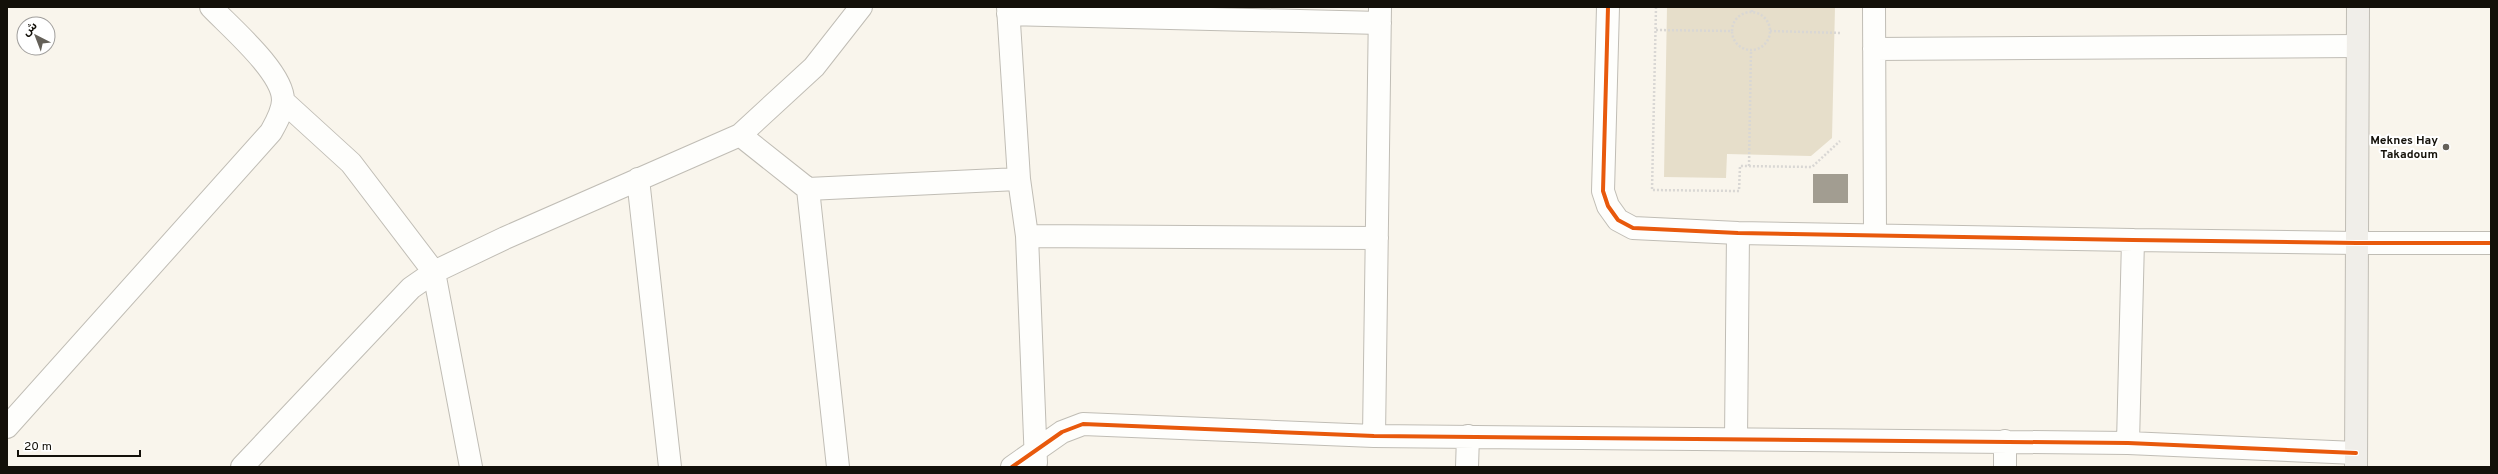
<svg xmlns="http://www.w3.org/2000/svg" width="2498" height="474" font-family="Overpass,'Noto Sans Arabic',sans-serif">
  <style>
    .green { fill: #e6deca }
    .building { fill: #a29d91 }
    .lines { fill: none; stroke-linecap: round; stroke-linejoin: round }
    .street-casing { stroke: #c0bdb5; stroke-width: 24 }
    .secondary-casing { stroke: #c0bdb5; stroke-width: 24 }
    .path { stroke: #d9d7d4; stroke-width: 2.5; stroke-dasharray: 2 2; stroke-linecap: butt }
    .street { stroke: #fefefc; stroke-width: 22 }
    .secondary { stroke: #f0eee9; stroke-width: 22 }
    .cycleway-casing { stroke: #fff; stroke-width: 6 }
    .cycleway { stroke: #e8590c; stroke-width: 4 }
    .poi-dot { fill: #646058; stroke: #fff; stroke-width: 1.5 }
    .labels { text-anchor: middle; stroke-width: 4; stroke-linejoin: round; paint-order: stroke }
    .poi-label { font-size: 12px; font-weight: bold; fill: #131009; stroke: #fff; text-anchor: end }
  </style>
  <rect width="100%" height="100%" fill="#f9f5ec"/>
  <path class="green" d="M1667,7H1835L1832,138L1811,156L1727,154L1726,178L1664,177Z"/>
  <path class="building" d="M1813,174H1848V203H1813Z"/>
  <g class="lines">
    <defs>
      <path id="street" d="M1008,7L1019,179L1027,236L1036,463
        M1608,7L1603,191L1608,206L1618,220L1633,228L1738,233L2133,240L2357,243H2491
        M1874,7L1875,234
        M1008,14L1380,23
        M1874,49L2357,46
        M283,101L351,163L434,272L471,467
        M740,135L808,189L1019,179
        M638,179L670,467
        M808,189L838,467
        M1027,236L1377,238
        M7,427L271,132C276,123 283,111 283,100C283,72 230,27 211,7
        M1374,436L1380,7
        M1736,439L1738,233
        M2128,443L2133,240
        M242,467L411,288L434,272L505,238L740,135L814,67L861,7
        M1012,467L1062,432L1083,424L1374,436L2128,443L2356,453
        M1467,467L1468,436
        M2005,467V441"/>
      <path id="secondary" d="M2356,467L2358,7"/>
    </defs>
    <use href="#street" class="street-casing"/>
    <use href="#secondary" class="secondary-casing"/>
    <path class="path" d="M1656,7L1652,190L1739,191L1740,166L1812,167L1840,141
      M1752,12V7
      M1732 31a19 19 0 1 1 38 0a19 19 0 1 1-38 0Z
      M1656,30L1731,31
      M1770,31L1841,33
      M1749,166L1751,50"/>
    <use href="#street" class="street"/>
    <use href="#secondary" class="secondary"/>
    <defs>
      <path id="cycleway" d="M1608,7L1603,191L1608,206L1618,220L1633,228L1738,233L2133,240L2357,243H2491
        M1012,467L1062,432L1083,424L1374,436L2128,443L2356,453"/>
    </defs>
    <use href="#cycleway" class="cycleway-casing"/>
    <use href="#cycleway" class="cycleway"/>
  </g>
  <circle class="poi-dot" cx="2446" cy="147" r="4"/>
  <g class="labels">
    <g class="poi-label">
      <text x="2438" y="144">Meknes Hay<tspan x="2438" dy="14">Takadoum</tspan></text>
    </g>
  </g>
  <rect width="2498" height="474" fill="none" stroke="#131009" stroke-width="16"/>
  <g transform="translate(36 36) rotate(318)"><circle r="19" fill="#ffffff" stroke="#a19f9d"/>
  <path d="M0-3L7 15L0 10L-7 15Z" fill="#646058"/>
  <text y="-6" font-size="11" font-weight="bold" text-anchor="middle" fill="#131009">ش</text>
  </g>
  <path d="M18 450v6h122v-6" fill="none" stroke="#131009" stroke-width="2"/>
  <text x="24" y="450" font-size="12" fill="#131009" stroke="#ffffff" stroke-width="3" paint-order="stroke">20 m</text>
</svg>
